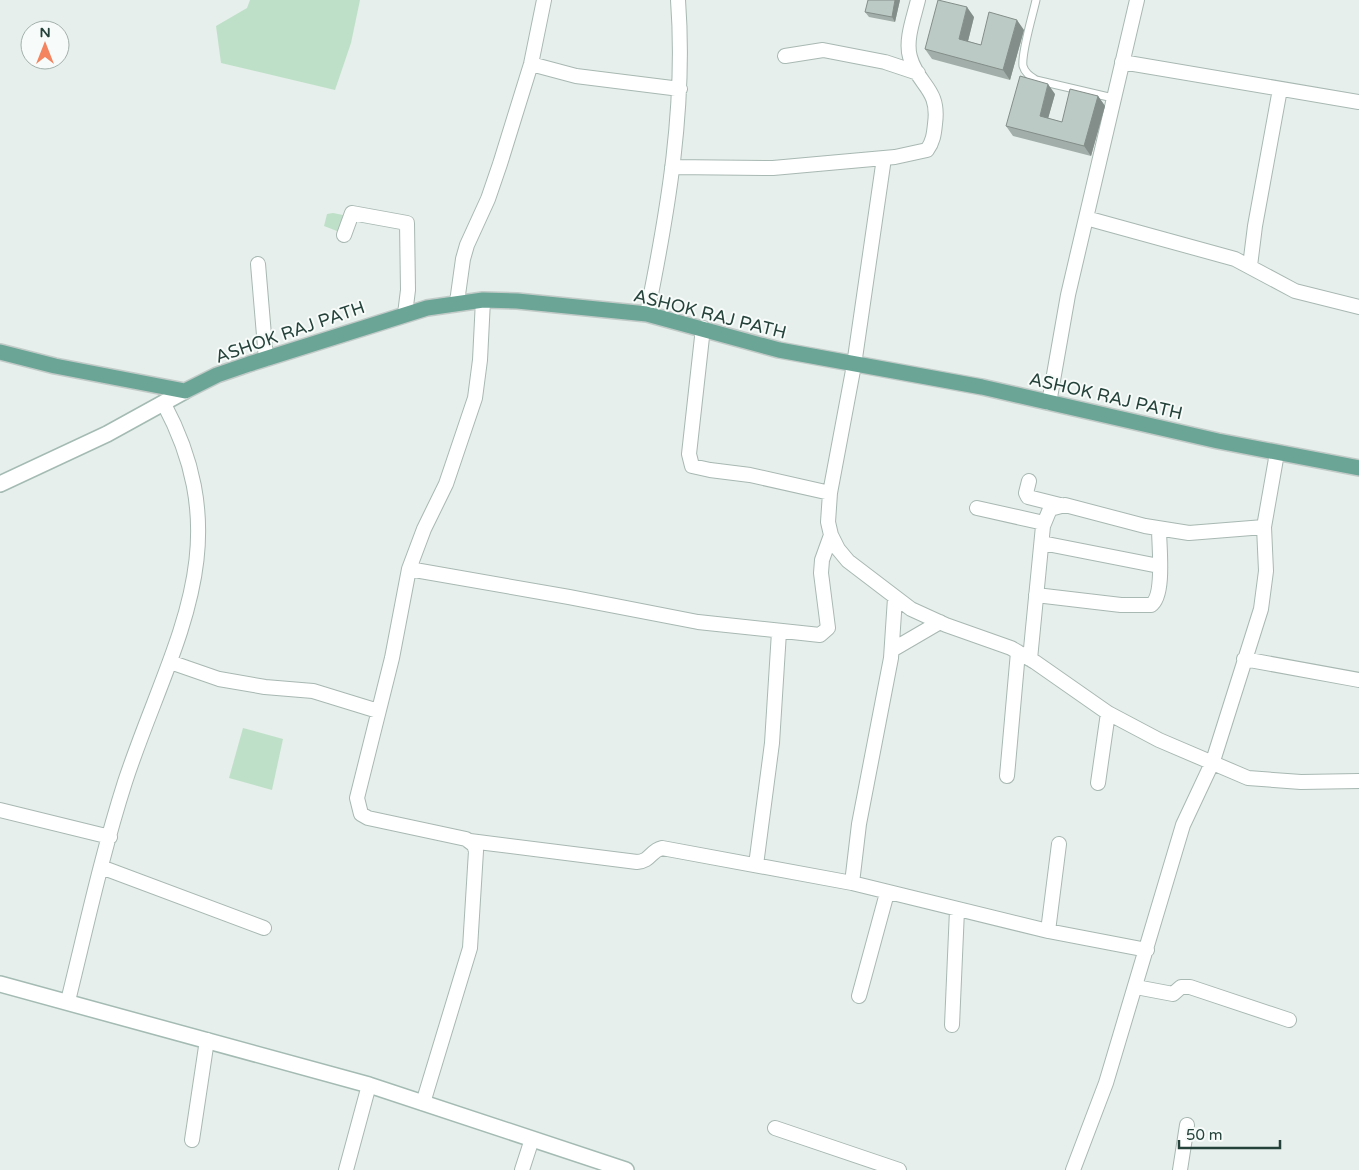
<svg xmlns="http://www.w3.org/2000/svg" width="1359" height="1170" font-family="'Varela Round',sans-serif">
  <style>
    .green { fill: #bfe0c8 }
    .lines { fill: none; stroke-linecap: round; stroke-linejoin: round }
    .lane-casing { stroke: #a8b8b2; stroke-width: 9 }
    .street-casing { stroke: #a8b8b2; stroke-width: 16 }
    .secondary-casing { stroke: #a4bbb3; stroke-width: 18 }
    .primary-casing { stroke: #c2cac8; stroke-width: 18 }
    .lane { stroke: #fff; stroke-width: 7 }
    .street { stroke: #fff; stroke-width: 14 }
    .secondary { stroke: #fff; stroke-width: 15 }
    .primary { stroke: #6aa596; stroke-width: 15 }
    .wall { fill: #a1aea9 }
    .shaded-wall { fill: #838d89 }
    .building { fill: #bbcac4; stroke: #838d89 }
    .labels { text-anchor: middle; stroke-width: 4; stroke-linejoin: round; paint-order: stroke }
    .street-label { font-size: 18px; fill: #24423a; stroke: #f7fbf9 }
  </style>
  <rect width="100%" height="100%" fill="#e6efeb"/>
  <path class="green" d="M250,0H360L351,43L335,90L221,63L216,26L247,8Z
    M333,213L348,216L342,233L324,226L327,214Z
    M243,728L283,739L272,790L229,778Z"/>
  <g class="lines">
    <defs>
      <path id="lane" d="M1036,0C1033,14 1021,53 1023,66C1025,73 1030,76 1036,80L1113,98"/>
      <path id="street" d="M785,56L823,50L885,62L918,73
        M1122,62L1359,102
        M531,64L576,76L680,89
        M884,158L854,365L830,493L828,522L831,535L838,549L848,561L911,609L946,625L1011,648L1035,662L1108,713L1159,740L1248,778L1301,782L1359,781
        M672,167L773,168L895,157L927,150C933,142 934,134 935,124C940,88 918,86 910,57C905,40 914,17 918,0
        M1086,218L1235,259L1295,291L1359,307
        M344,235L352,213L407,223L408,290L405,314
        M258,264L266,359
        M1250,266L1255,226L1280,89
        M457,302L463,259L467,245L488,199L500,164L531,64L544,0
        M647,314C668,211 686,106 678,0
        M703,328L689,454L692,466L710,470L750,475L830,493
        M1049,403L1068,295L1137,0
        M1029,481L1026,493L1028,497L1060,505
        M977,508L1044,523
        M1042,543L1159,566
        M409,569L569,597L698,622L820,635L828,628L821,573L822,560L831,535
        M1036,595L1121,605H1151C1165,596 1159,546 1159,529
        M892,650L940,622
        M1030,659L1043,526L1050,509L1065,505L1145,526L1189,533L1264,527
        M1244,659L1359,680
        M170,662L219,679L265,687L313,691L378,711
        M1007,776L1018,652
        M1098,783L1108,713
        M0,810L110,837
        M470,841L637,862C651,861 650,851 662,848L852,883L859,824L891,658L895,598
        M756,865L772,743L779,632
        M101,867L264,928
        M852,883L1048,931L1147,950
        M1048,931L1059,844
        M1136,987L1173,994L1181,987H1190L1289,1020
        M859,996L887,893
        M68,1001C86,928 102,854 125,782C170,645 241,548 164,404
        M952,1025L957,910
        M423,1103L470,948L476,851L474,845L466,839L368,818L361,814L357,798L392,658L409,569L424,529L446,484L475,398L480,360L483,300
        M775,1128L899,1170
        M192,1140L207,1040
        M346,1170L369,1085
        M522,1170L532,1139
        M1073,1170L1106,1083L1183,825L1213,761L1261,609L1266,571L1264,527L1277,453
        M1180,1170L1187,1125"/>
      <path id="secondary" d="M0,484L107,434L185,391
        M0,984L369,1085L626,1170"/>
      <path id="primary" d="M0,352L55,366L185,391L217,375L249,364L427,308L483,300L517,301L647,314L779,350L982,387L1218,441L1359,468"/>
    </defs>
    <use href="#lane" class="lane-casing"/>
    <use href="#street" class="street-casing"/>
    <use href="#secondary" class="secondary-casing"/>
    <use href="#primary" class="primary-casing"/>
    <use href="#lane" class="lane"/>
    <use href="#street" class="street"/>
    <use href="#secondary" class="secondary"/>
    <use href="#primary" class="primary"/>
  </g>
  <path class="wall" d="M900,0L895,22L869,17L865,12Z
    M974,17L968,41L981,45L1024,30L1010,80L932,59L925,49Z
    M1055,94L1048,118L1062,122L1098,96L1105,106L1091,156L1013,136L1006,126Z"/>
  <path class="shaded-wall" d="M895,0H900L895,22L892,17Z
    M967,7L974,17L966,49L959,39Z
    M1017,20L1024,30L1010,80L1003,70Z
    M1048,84L1055,94L1046,126L1040,116Z
    M1098,96L1105,106L1091,156L1084,146Z"/>
  <path class="building" d="M868,0H895L892,17L865,12Z
    M938,0L967,7L959,39L981,45L989,12L1017,20L1003,70L925,49Z
    M1020,76L1048,84L1040,116L1062,122L1070,89L1098,96L1084,146L1006,126Z"/>
  <g class="labels">
    <g class="street-label">
      <text transform="translate(710 314) rotate(14)" y="6">ASHOK RAJ PATH</text>
      <text transform="translate(290 332) rotate(-19)" y="6">ASHOK RAJ PATH</text>
      <text transform="translate(1106 396) rotate(13)" y="6">ASHOK RAJ PATH</text>
    </g>
  </g>
  <g transform="translate(45 45)"><circle r="24" fill="#f7fbf9" stroke="#a3b1ad"/>
  <path d="M0-4L9 19L0 12L-9 19Z" fill="#f4845f"/>
  <text y="-8" font-size="14" font-weight="bold" text-anchor="middle" fill="#24423a">N</text>
  </g>
  <path d="M1179 1140v8h101v-8" fill="none" stroke="#24423a" stroke-width="2.5"/>
  <text x="1186" y="1140" font-size="15" fill="#24423a" stroke="#f7fbf9" stroke-width="4" paint-order="stroke">50 m</text>
</svg>
